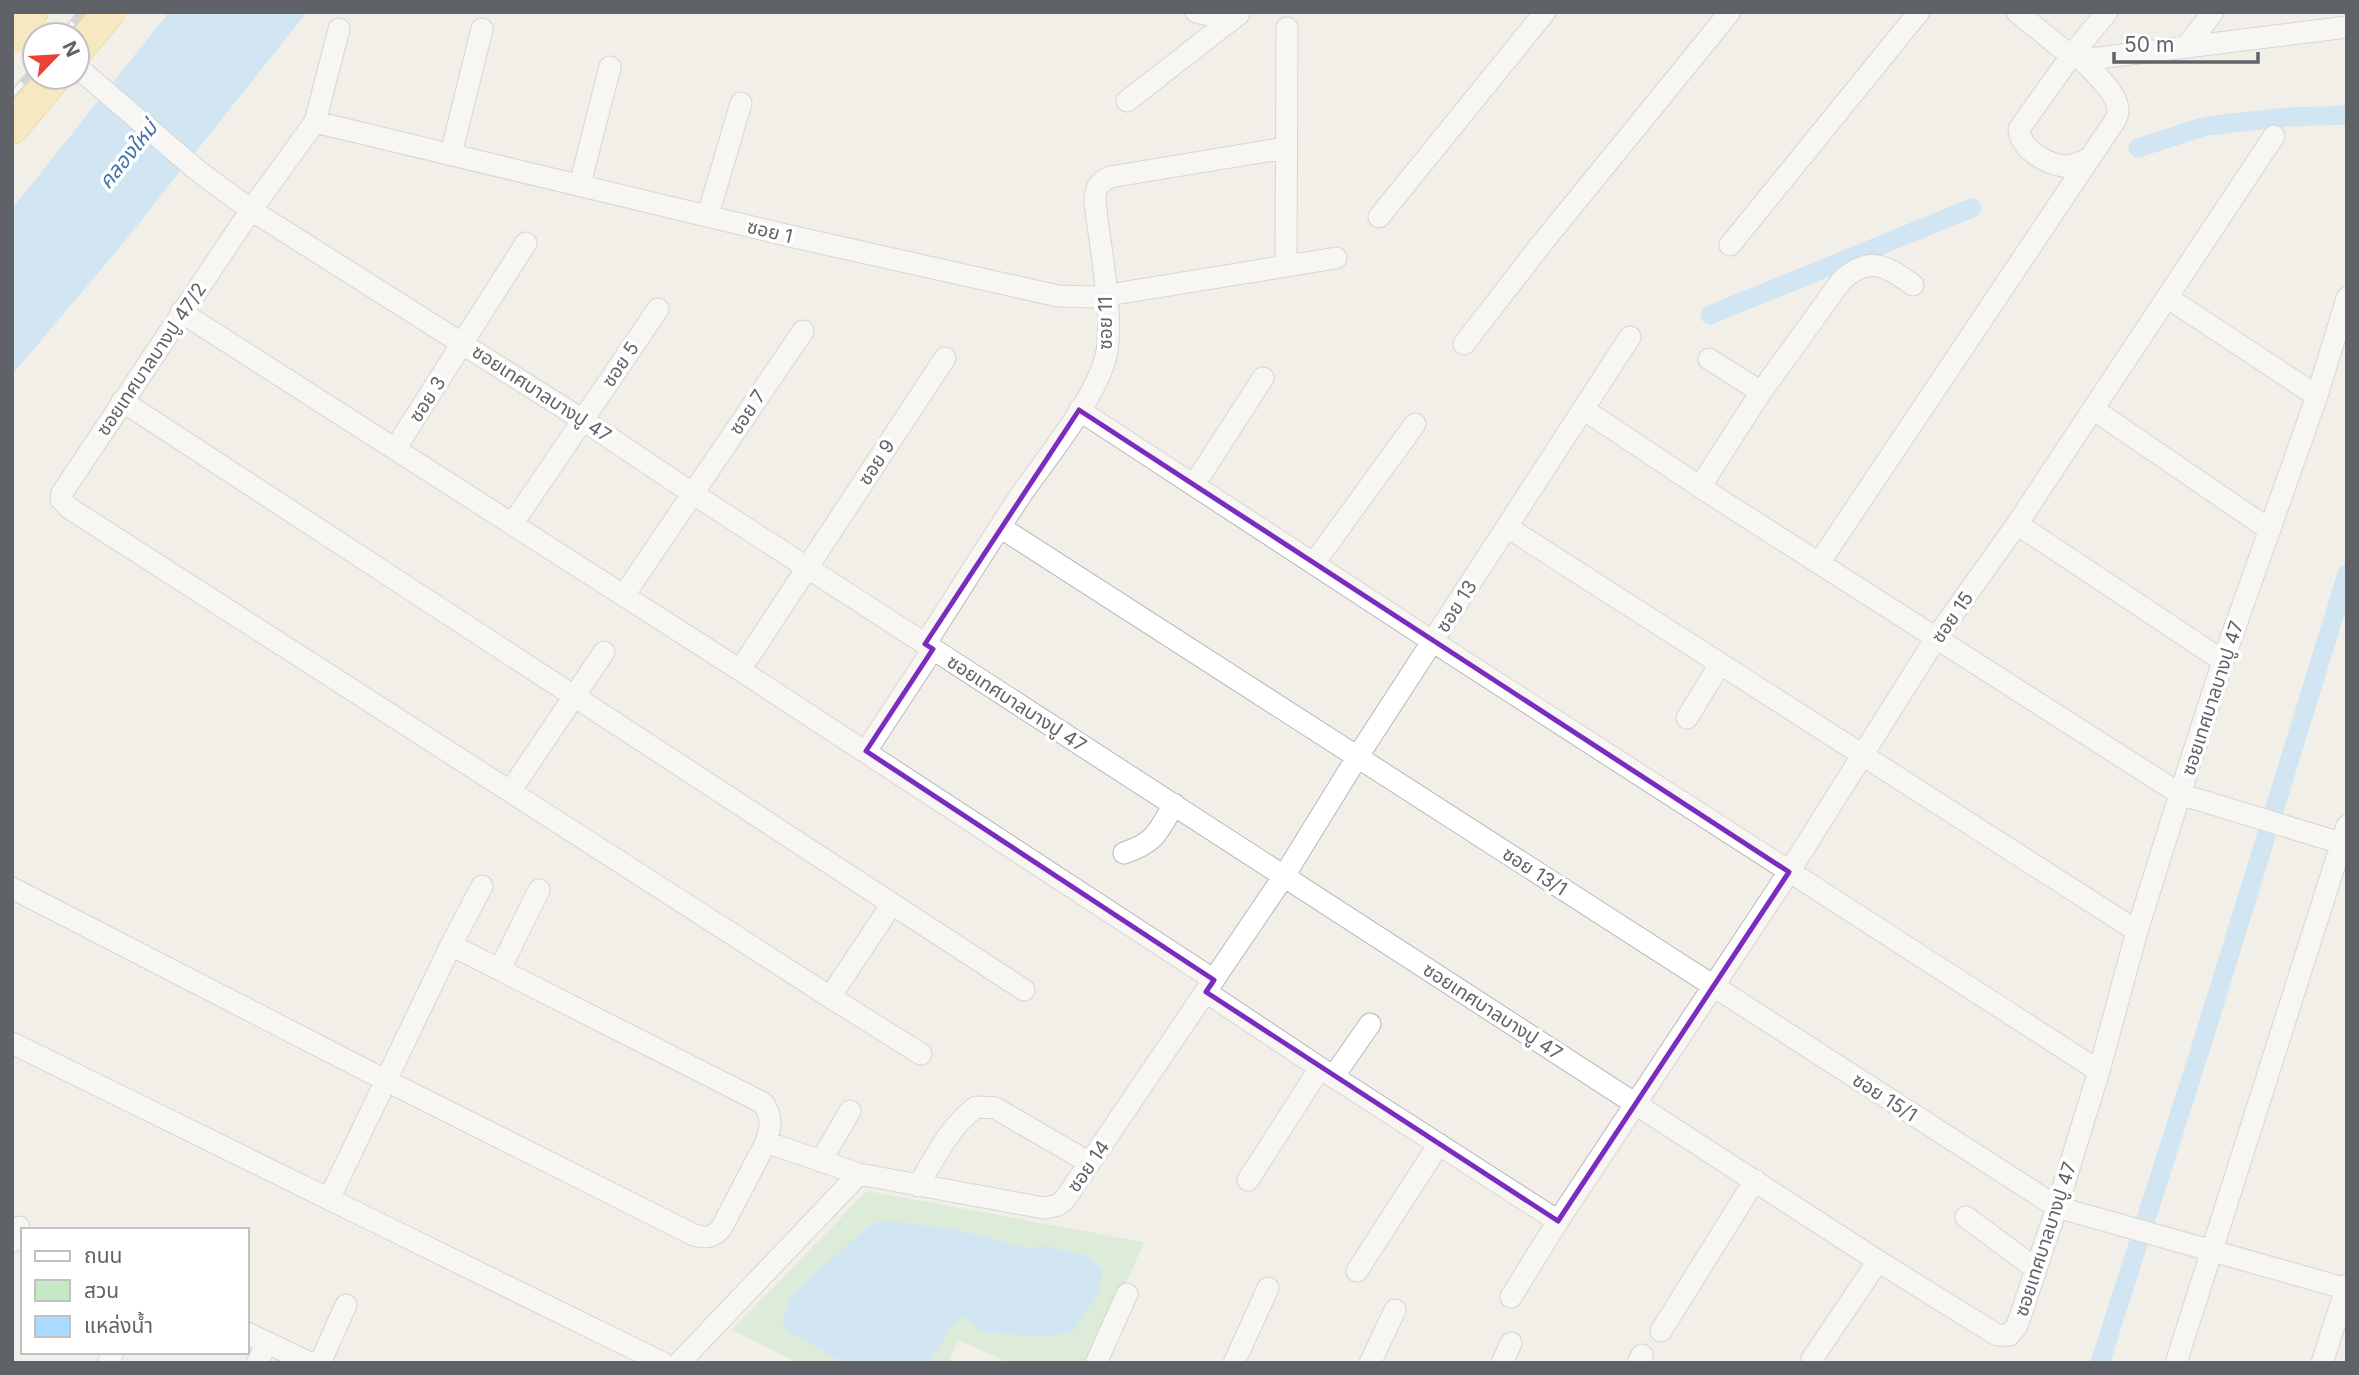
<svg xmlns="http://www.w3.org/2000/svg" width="2359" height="1375" font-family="Inter,'Noto Sans Thai',sans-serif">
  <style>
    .green { fill: #c5e8c5 }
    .water { fill: #aadaff }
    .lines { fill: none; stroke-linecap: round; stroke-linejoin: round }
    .canal { stroke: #aadaff; stroke-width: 19 }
    .minor-casing { stroke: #b5b8bc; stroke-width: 23 }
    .highway-casing { stroke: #f9ab00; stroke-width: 33 }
    .minor { stroke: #fff; stroke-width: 21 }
    .highway { stroke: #fde293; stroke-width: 32 }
    .rail-casing { stroke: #b6b7b8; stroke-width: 8 }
    .rail { stroke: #fff; stroke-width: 5; stroke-dasharray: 16; stroke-linecap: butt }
    .marked { fill: none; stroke: #7b2cbf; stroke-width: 5; stroke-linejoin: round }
    .labels { text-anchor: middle; stroke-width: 7; stroke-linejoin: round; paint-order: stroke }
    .street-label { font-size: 19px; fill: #5f6368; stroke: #fff }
    .water-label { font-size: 21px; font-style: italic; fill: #4174aa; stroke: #fff }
  </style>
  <rect width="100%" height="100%" fill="#f1efe8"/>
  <path class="green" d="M867,1191L1144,1242L1091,1363H1010L958,1340L949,1363H929L952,1326L965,1316L984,1333L1043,1336L1103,1271L1089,1256L1047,1246L1028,1248L954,1229L892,1221L872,1223L791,1295L782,1322L787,1331L844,1363H798L732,1330Z"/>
  <path class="water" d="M169,12H307L124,242L12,375V209Z
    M892,1221L954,1229L1028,1248L1047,1246L1089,1256L1103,1271L1099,1293L1073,1332L1043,1336L984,1333L964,1317L952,1326L929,1363H844L787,1331L782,1322L791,1295L872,1223Z"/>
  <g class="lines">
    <path class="canal" d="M2138,148L2206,126L2288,117L2347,115
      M1710,315L1972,208
      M2100,1363L2201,1047L2347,574"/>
    <defs>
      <path id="minor" d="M1196,12L1231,20L1239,14
        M2017,12L2071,56L2082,60L2347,27
        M2186,47L2213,12
        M77,67L198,171L251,210L583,420L692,493L1878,1261L1997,1335H2009L2017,1326L2057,1207L2099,1071L2137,931L2180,794L2223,661L2317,396L2347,298
        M1127,101L1231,20
        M315,122L339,29
        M451,154L482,29
        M2090,158C2082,162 2073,167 2063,166C2044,163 2020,148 2019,129L2071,56L2107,12
        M580,184L610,67
        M708,215L741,103
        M1379,217L1545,12
        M1730,245L1919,12
        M1286,265L1287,28
        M2168,298L2317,396
        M181,312L740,670L1214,980
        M1464,344L1543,242L1730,12
        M1709,359L1761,392
        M122,401L1024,990
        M1583,409L1700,487L2180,794L2347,845
        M2093,409L2270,530
        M1079,410L1432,641L2099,1071
        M395,449L526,243
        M1194,485L1263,378
        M1700,487L1761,392L1842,280C1870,255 1886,266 1913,285
        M513,523L658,309
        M2017,524L2223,661
        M1000,527L2057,1207L2347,1289
        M1507,527L2137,931
        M1314,563L1415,424
        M1819,563L2114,122C2116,119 2118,115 2118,111C2119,94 2093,72 2082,60
        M624,595L803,331
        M925,644C958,594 989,542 1023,492C1050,453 1094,401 1106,356C1115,320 1099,241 1095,202C1095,188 1098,183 1110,177L1285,148
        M740,670L945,358
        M1687,718L1720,664
        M866,751L933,649
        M511,790L604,652
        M1124,853C1156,842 1158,832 1174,804
        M12,888L385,1080L694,1235C707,1239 714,1237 722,1227L766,1142C771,1126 773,1117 763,1103L451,945L329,1199L12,1043
        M892,904L830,997L69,508L61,499L62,493L251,210L315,122L790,236L1058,296L1096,297L1336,258
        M451,945L482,886
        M500,969L539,890
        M1206,992L1320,1068L1558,1221L1789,872L1936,638L2017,524L2274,136
        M830,997L921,1054
        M1333,1077L1370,1024
        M766,1142L859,1174L1044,1208L1058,1205L1065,1199L1284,876L1358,756L1630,337
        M821,1161L850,1111
        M1248,1180L1320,1068
        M918,1186C934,1159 950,1126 976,1107L995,1108L1090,1163
        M329,1199L663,1363
        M1966,1217L2036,1269
        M12,1242L19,1227
        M1357,1271L1439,1144
        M1511,1297L1558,1221
        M1661,1331L1755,1180
        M247,1333L310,1363
        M1812,1359L1878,1261
        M108,1363L113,1352
        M257,1363L267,1343
        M320,1363L346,1305
        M679,1363L859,1174
        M1096,1363L1127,1294
        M1234,1363L1268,1288
        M1370,1363L1395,1310
        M1502,1363L1511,1343
        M1638,1363L1642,1355
        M2176,1363L2347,826
        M2322,1363L2347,1285"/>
      <path id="highway" d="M12,36L32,12
        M77,50L109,12
        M12,128L55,77"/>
    </defs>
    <use href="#minor" class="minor-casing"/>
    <use href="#highway" class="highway-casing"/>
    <use href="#minor" class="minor"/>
    <use href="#highway" class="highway"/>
    <defs>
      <path id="rail" d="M63,35L82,12
        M12,95L35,68"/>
    </defs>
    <use href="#rail" class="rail-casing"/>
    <use href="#rail" class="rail"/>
  </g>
  <path d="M0 0H2359V1375H0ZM1079,410L1789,872L1558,1221L1206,992L1214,980L866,751L933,649L925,644Z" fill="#f1efe8" fill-opacity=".55" fill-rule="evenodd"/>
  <path class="marked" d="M1079,410L1789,872L1558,1221L1206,992L1214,980L866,751L933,649L925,644Z"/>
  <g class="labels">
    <g class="street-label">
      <text transform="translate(770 231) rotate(14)" y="7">ซอย 1</text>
      <text transform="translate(1105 323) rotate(-90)" y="7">ซอย 11</text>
      <text transform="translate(151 359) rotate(-56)" y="7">ซอยเทศบาลบางปู 47/2</text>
      <text transform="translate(620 364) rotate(-56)" y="7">ซอย 5</text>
      <text transform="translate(542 393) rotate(33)" y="7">ซอยเทศบาลบางปู 47</text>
      <text transform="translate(427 399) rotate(-57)" y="7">ซอย 3</text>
      <text transform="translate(747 412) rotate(-56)" y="7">ซอย 7</text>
      <text transform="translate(876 462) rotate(-57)" y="7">ซอย 9</text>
      <text transform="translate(1456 606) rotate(-57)" y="7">ซอย 13</text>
      <text transform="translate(1952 617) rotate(-55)" y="7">ซอย 15</text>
      <text transform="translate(2212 698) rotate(-72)" y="7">ซอยเทศบาลบางปู 47</text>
      <text transform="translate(1017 703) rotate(33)" y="7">ซอยเทศบาลบางปู 47</text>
      <text transform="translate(1535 871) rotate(33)" y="7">ซอย 13/1</text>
      <text transform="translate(1493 1011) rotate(33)" y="7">ซอยเทศบาลบางปู 47</text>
      <text transform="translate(1885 1097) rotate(33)" y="7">ซอย 15/1</text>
      <text transform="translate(1088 1166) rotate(-55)" y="7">ซอย 14</text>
      <text transform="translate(2045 1239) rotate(-72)" y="7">ซอยเทศบาลบางปู 47</text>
    </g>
    <g class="water-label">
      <text transform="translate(128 155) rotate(-51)" y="7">คลองใหม่</text>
    </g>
  </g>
  <rect width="2359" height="1375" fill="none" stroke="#5f6368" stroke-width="28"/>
  <rect x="21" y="1228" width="228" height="126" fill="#ffffff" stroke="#bfc1c3" stroke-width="2"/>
  <rect x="35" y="1251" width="35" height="10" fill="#ffffff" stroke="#bfc1c3" stroke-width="2"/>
  <text x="84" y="1263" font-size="21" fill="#5f6368">ถนน</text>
  <rect x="35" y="1280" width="35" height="21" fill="#c5e8c5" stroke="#bfc1c3" stroke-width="2"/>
  <text x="84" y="1298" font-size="21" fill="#5f6368">สวน</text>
  <rect x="35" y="1316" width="35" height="21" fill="#aadaff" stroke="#bfc1c3" stroke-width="2"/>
  <text x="84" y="1333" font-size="21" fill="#5f6368">แหล่งน้ำ</text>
  <g transform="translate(56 56) rotate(65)"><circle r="33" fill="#ffffff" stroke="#bfc1c3" stroke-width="2"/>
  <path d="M0-5L12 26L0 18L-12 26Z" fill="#ea4335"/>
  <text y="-10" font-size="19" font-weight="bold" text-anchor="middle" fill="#5f6368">N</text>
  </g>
  <path d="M2114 52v10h144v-10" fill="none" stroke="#5f6368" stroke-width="3.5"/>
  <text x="2124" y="52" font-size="21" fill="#5f6368" stroke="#ffffff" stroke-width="5" paint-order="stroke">50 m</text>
</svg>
